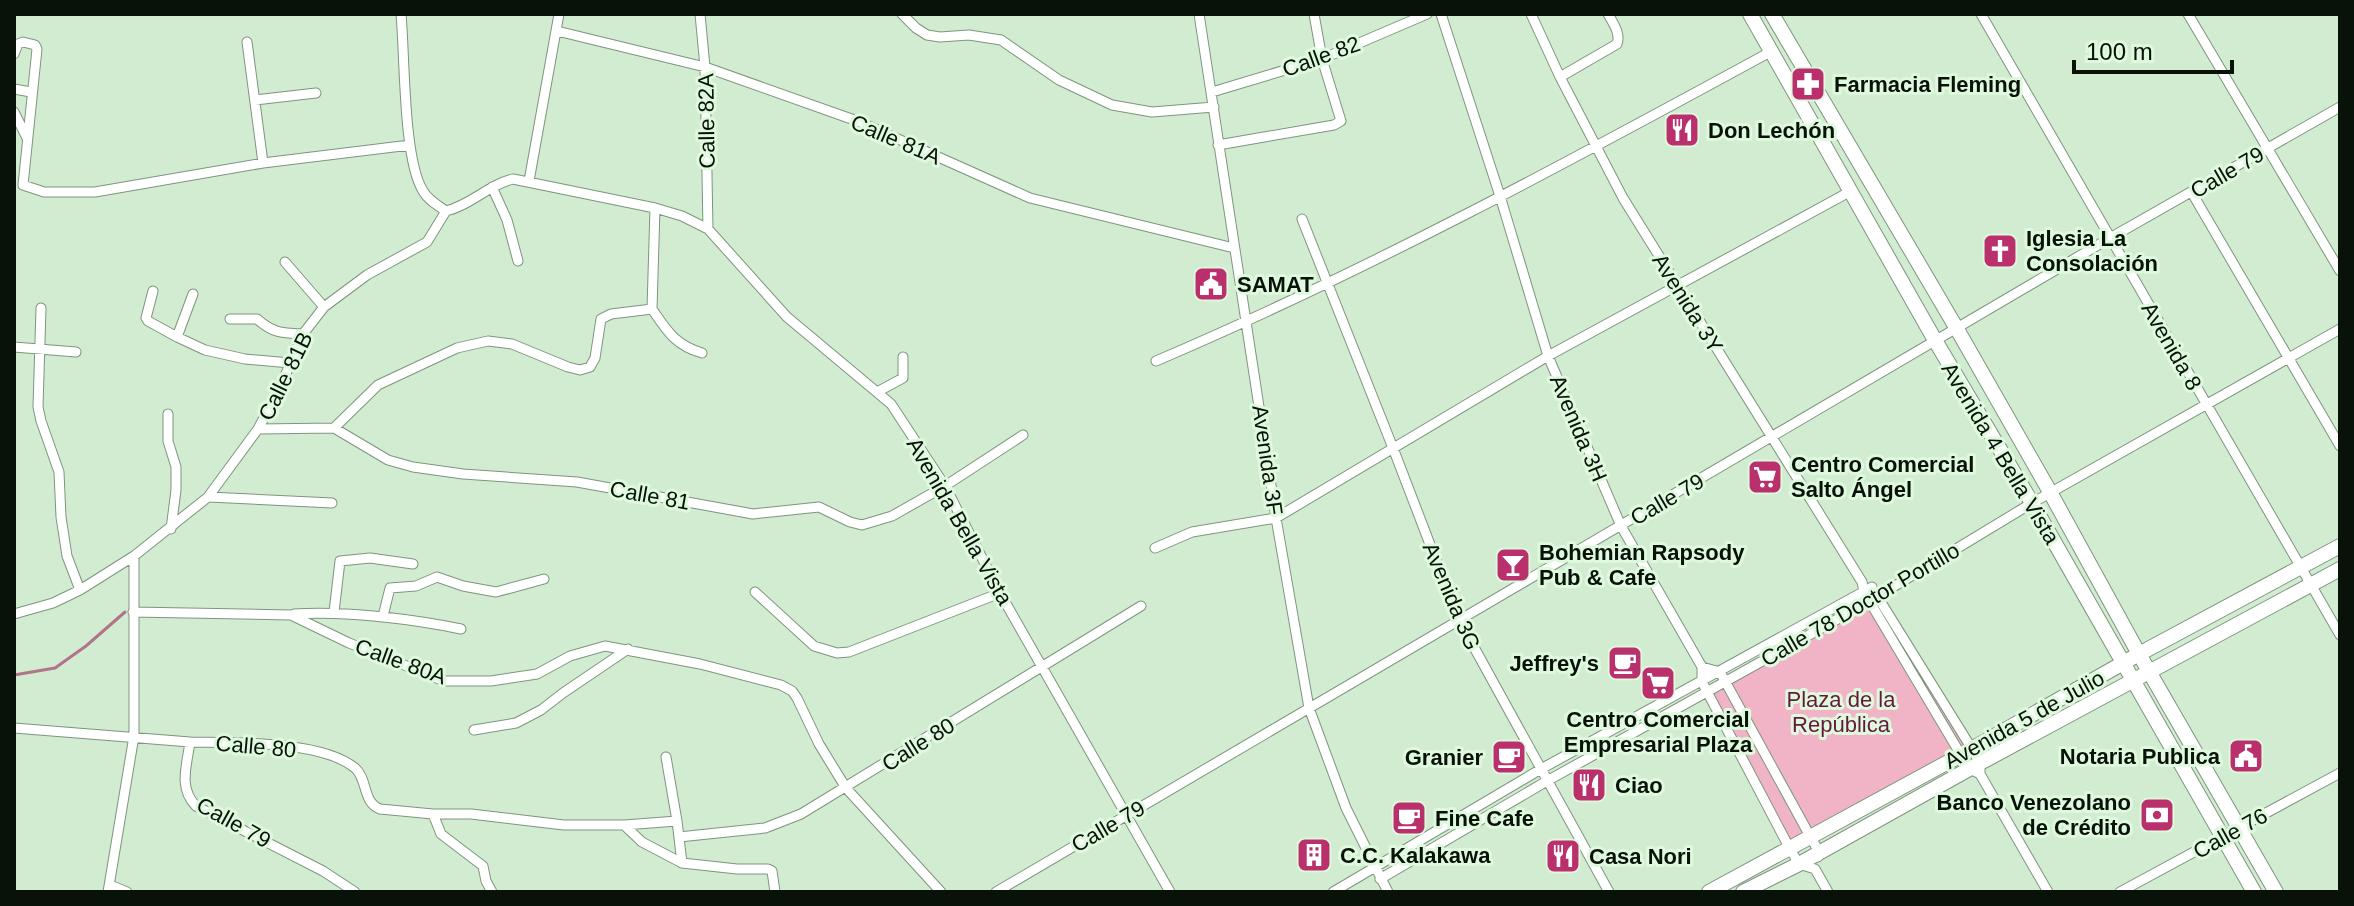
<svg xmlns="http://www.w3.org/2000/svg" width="2354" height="906" font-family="Arial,sans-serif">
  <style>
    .green { fill: #f1b4c7 }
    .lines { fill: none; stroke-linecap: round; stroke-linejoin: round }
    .stream { stroke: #b17489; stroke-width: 3 }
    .street-casing { stroke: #7e957d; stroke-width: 11 }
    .secondary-casing { stroke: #7e957d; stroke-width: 16 }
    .street { stroke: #fff; stroke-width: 9 }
    .secondary { stroke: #fff; stroke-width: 14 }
    .labels { text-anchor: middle; stroke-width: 6; stroke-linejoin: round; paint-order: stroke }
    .street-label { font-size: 22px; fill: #091209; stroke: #dff9de }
    .poi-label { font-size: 22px; font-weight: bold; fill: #091209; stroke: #dff9de; text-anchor: start }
    .park-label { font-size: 22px; fill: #64193a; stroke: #dff9de }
  </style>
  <rect width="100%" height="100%" fill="#d2ecd1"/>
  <path class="green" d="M1871,595L1965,744L1784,843L1703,689Z"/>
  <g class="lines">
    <path class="stream" d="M14,675L55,668L86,646L125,612"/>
    <defs>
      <path id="street" d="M401,14C405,56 403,159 423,191C428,200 437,205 446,211
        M700,14L705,67L708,229
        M902,14L916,28L927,35L940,37L969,35L1001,40L1059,80L1112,105L1152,112L1214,107
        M1199,14L1276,518L1309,708L1346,808L1388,892
        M1441,14L1500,196L1548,356L1621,526L1702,667V682L1790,849L1799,864L1815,869L1828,892
        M1531,14L1560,77L1623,198L1862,582L1864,592L1961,755L1970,769L1980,774
        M1981,14L2340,635
        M2188,14L2340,271
        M557,31L705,67L860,122L1030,198L1234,248
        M247,42L263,163
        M14,54L18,44L23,42L35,45L37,49L23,185L44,192H95L263,163L410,145
        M1560,77L1617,44C1621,34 1613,23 1608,14
        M14,89L31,92
        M1212,92L1322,59L1427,14
        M255,100L316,93
        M14,112L27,138
        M1218,145L1334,125L1341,121L1322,59L1314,14
        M529,181L559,14
        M492,187L507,220L518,261
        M2192,193L2340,446
        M446,211C471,205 488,185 513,179L655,208L682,216L708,229L787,317L891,404L945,486L1000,593L1170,892
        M1302,219L1393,448L1459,620L1609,892
        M285,262L324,307
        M153,291L146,318L148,321L177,337
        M193,294L177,337L205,350L245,359L290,363
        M41,308L38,407L41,421L59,472L61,517L67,556L80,590
        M652,309C667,331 675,345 702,353
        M230,319H257C273,333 281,333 303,334
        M14,347L76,352
        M1156,361C1367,271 1570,161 1772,51
        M877,392L903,378V357
        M168,414V441L176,467V490L171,529
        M334,428L378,385L457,348L488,341L512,344L568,367L580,370L590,367L595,358L601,319L611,314L652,309L655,208
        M258,429L334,428L388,460L413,467L463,474L577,482L753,514L819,507L850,522L862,525L892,516L945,486L1023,435
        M208,497L332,503
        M1155,548L1192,532L1276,518L1548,356L1851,191
        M1874,591L1972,749L1980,763V774L2048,892
        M755,592L814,646L837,653L849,652L1000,593
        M133,612L291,615L349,643L444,681H491L537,674L570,656L605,646L700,664L781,685L792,691L797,698L819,744L846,788L941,892
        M334,612L340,561L370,558L413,564
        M14,614L53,603L80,590L134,556L208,497L258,429L279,390L303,334L324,307L367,275L427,242L446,211
        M294,614C351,611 405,618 461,629
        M383,616L390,588L416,586L437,577L463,586L496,592L544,579
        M1702,667L1720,672L1805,827L1819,852L1818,857
        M14,728L190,742C187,765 178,788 196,806L323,871L355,892
        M474,730L516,723L541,710L563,693L628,649
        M190,742C232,743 321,740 355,768C368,779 362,802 380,809L433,814H471L564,825H624L677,821
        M666,757L677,821L682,863L737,869H768L772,871L775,892
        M433,814L441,834L483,866L486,881L492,892
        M624,825L642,842L682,863
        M679,837L765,828L801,814L1141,606
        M1380,879L1547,781L1870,601L2032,503L2340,329
        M110,885L127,892
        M108,892L134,736V556
        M996,892L2110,238L2340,107
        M1333,892L1541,769L1872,587
        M2120,892L2340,773"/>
      <path id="secondary" d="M1750,14L1936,342L2032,503L2254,892
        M1772,14L1957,329L2050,492L2139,654L2276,892
        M1709,892L1961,755L2139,654L2340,546
        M1743,892L1799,864L1980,763L2340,569"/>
    </defs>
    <use href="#street" class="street-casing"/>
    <use href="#secondary" class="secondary-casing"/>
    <use href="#street" class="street"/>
    <use href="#secondary" class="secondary"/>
  </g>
  <defs>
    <symbol id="pharmacy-square" viewBox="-11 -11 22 22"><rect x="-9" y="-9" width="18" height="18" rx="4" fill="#ba306d" stroke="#dff9de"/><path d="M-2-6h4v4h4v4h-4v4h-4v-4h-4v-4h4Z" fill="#fff"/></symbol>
    <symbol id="restaurant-square" viewBox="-11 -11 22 22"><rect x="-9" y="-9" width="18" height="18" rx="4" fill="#ba306d" stroke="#dff9de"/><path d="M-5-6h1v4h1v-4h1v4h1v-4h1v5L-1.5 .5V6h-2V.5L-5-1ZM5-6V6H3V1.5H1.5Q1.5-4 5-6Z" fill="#fff"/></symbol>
    <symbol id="church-square" viewBox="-11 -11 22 22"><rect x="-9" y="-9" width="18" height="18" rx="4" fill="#ba306d" stroke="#dff9de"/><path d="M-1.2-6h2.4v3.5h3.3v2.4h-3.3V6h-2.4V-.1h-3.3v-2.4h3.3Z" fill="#fff"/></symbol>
    <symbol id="civic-square" viewBox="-11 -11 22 22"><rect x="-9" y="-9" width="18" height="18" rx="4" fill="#ba306d" stroke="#dff9de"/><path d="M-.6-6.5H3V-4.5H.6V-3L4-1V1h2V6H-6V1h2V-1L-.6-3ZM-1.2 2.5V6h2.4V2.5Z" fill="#fff"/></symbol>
    <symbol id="supermarket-square" viewBox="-11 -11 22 22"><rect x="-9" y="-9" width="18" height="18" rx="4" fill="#ba306d" stroke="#dff9de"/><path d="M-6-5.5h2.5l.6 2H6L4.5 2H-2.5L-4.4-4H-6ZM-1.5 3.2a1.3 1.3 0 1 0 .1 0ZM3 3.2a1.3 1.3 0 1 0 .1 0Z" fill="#fff"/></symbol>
    <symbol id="bar-square" viewBox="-11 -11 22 22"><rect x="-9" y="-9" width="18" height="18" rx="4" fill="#ba306d" stroke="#dff9de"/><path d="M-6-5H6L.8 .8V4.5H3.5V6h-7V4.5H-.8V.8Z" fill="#fff"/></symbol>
    <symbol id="cafe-square" viewBox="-11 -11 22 22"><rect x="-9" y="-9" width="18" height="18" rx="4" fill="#ba306d" stroke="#dff9de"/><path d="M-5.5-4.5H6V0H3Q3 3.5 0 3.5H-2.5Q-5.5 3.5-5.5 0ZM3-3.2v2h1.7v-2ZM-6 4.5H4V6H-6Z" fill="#fff"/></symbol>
    <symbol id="bank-square" viewBox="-11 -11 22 22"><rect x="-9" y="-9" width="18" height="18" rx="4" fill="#ba306d" stroke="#dff9de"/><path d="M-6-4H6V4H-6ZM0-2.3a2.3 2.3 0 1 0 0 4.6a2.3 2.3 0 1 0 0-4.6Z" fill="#fff"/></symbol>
    <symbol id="building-square" viewBox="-11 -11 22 22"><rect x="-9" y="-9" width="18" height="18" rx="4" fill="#ba306d" stroke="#dff9de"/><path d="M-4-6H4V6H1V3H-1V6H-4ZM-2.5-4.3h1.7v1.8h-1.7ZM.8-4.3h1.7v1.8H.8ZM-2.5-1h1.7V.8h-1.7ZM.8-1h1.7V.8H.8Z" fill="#fff"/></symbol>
  </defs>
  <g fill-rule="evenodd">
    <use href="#pharmacy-square" x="1788" y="64" width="40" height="40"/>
    <use href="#restaurant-square" x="1662" y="110" width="40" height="40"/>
    <use href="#church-square" x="1980" y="231" width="40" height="40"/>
    <use href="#civic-square" x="1191" y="264" width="40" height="40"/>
    <use href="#supermarket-square" x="1745" y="457" width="40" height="40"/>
    <use href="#bar-square" x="1493" y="545" width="40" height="40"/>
    <use href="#cafe-square" x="1605" y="643" width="40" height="40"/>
    <use href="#supermarket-square" x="1638" y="663" width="40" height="40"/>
    <use href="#civic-square" x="2226" y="736" width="40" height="40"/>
    <use href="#cafe-square" x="1489" y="737" width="40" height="40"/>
    <use href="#restaurant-square" x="1569" y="765" width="40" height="40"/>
    <use href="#bank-square" x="2137" y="795" width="40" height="40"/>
    <use href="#cafe-square" x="1389" y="798" width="40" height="40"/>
    <use href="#building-square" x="1294" y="835" width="40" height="40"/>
    <use href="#restaurant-square" x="1543" y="836" width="40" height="40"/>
  </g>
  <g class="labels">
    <g class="street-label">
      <text transform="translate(1321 56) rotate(-20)" y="8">Calle 82</text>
      <text transform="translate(706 121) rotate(-91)" y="8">Calle 82A</text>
      <text transform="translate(896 139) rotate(23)" y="8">Calle 81A</text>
      <text transform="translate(2227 172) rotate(-30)" y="8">Calle 79</text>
      <text transform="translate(1688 303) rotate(58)" y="8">Avenida 3Y</text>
      <text transform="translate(2172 346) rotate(60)" y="8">Avenida 8</text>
      <text transform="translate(285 376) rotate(-64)" y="8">Calle 81B</text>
      <text transform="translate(1579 428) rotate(67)" y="8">Avenida 3H</text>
      <text transform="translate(2001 453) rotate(59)" y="8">Avenida 4 Bella Vista</text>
      <text transform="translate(1268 460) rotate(82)" y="8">Avenida 3F</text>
      <text transform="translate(650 495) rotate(10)" y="8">Calle 81</text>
      <text transform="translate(1667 499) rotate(-30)" y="8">Calle 79</text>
      <text transform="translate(960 521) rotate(60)" y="8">Avenida Bella Vista</text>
      <text transform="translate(1452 596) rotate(67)" y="8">Avenida 3G</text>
      <text transform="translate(1860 604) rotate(-30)" y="8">Calle 78 Doctor Portillo</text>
      <text transform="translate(401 661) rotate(20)" y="8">Calle 80A</text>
      <text transform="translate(2024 719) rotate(-29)" y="8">Avenida 5 de Julio</text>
      <text transform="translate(918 744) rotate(-32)" y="8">Calle 80</text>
      <text transform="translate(256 746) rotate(5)" y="8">Calle 80</text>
      <text transform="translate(234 822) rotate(29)" y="8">Calle 79</text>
      <text transform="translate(1108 826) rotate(-30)" y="8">Calle 79</text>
      <text transform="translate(2230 833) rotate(-29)" y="8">Calle 76</text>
    </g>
    <g class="poi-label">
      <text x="1834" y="92">Farmacia Fleming</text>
      <text x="1708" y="138">Don Lechón</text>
      <text x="2026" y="246">Iglesia La<tspan x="2026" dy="25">Consolación</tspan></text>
      <text x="1237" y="292">SAMAT</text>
      <text x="1791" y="472">Centro Comercial<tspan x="1791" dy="25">Salto Ángel</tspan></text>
      <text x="1539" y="560">Bohemian Rapsody<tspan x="1539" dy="25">Pub &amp; Cafe</tspan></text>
      <text x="1599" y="671" text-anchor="end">Jeffrey's</text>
      <text x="1658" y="727" text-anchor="middle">Centro Comercial<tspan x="1658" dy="25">Empresarial Plaza</tspan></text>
      <text x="2220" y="764" text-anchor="end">Notaria Publica</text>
      <text x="1483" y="765" text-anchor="end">Granier</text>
      <text x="1615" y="793">Ciao</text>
      <text x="2131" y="810" text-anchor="end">Banco Venezolano<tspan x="2131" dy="25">de Crédito</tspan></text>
      <text x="1435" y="826">Fine Cafe</text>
      <text x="1340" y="863">C.C. Kalakawa</text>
      <text x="1589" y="864">Casa Nori</text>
    </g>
    <g class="park-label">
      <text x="1841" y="707">Plaza de la<tspan x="1841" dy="25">República</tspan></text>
    </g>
  </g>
  <rect width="2354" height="906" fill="none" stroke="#091209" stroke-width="32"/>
  <path d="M2074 60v12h158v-12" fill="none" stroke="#091209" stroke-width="4"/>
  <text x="2086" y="60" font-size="24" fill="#091209" stroke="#dff9de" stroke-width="6" paint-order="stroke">100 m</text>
</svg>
